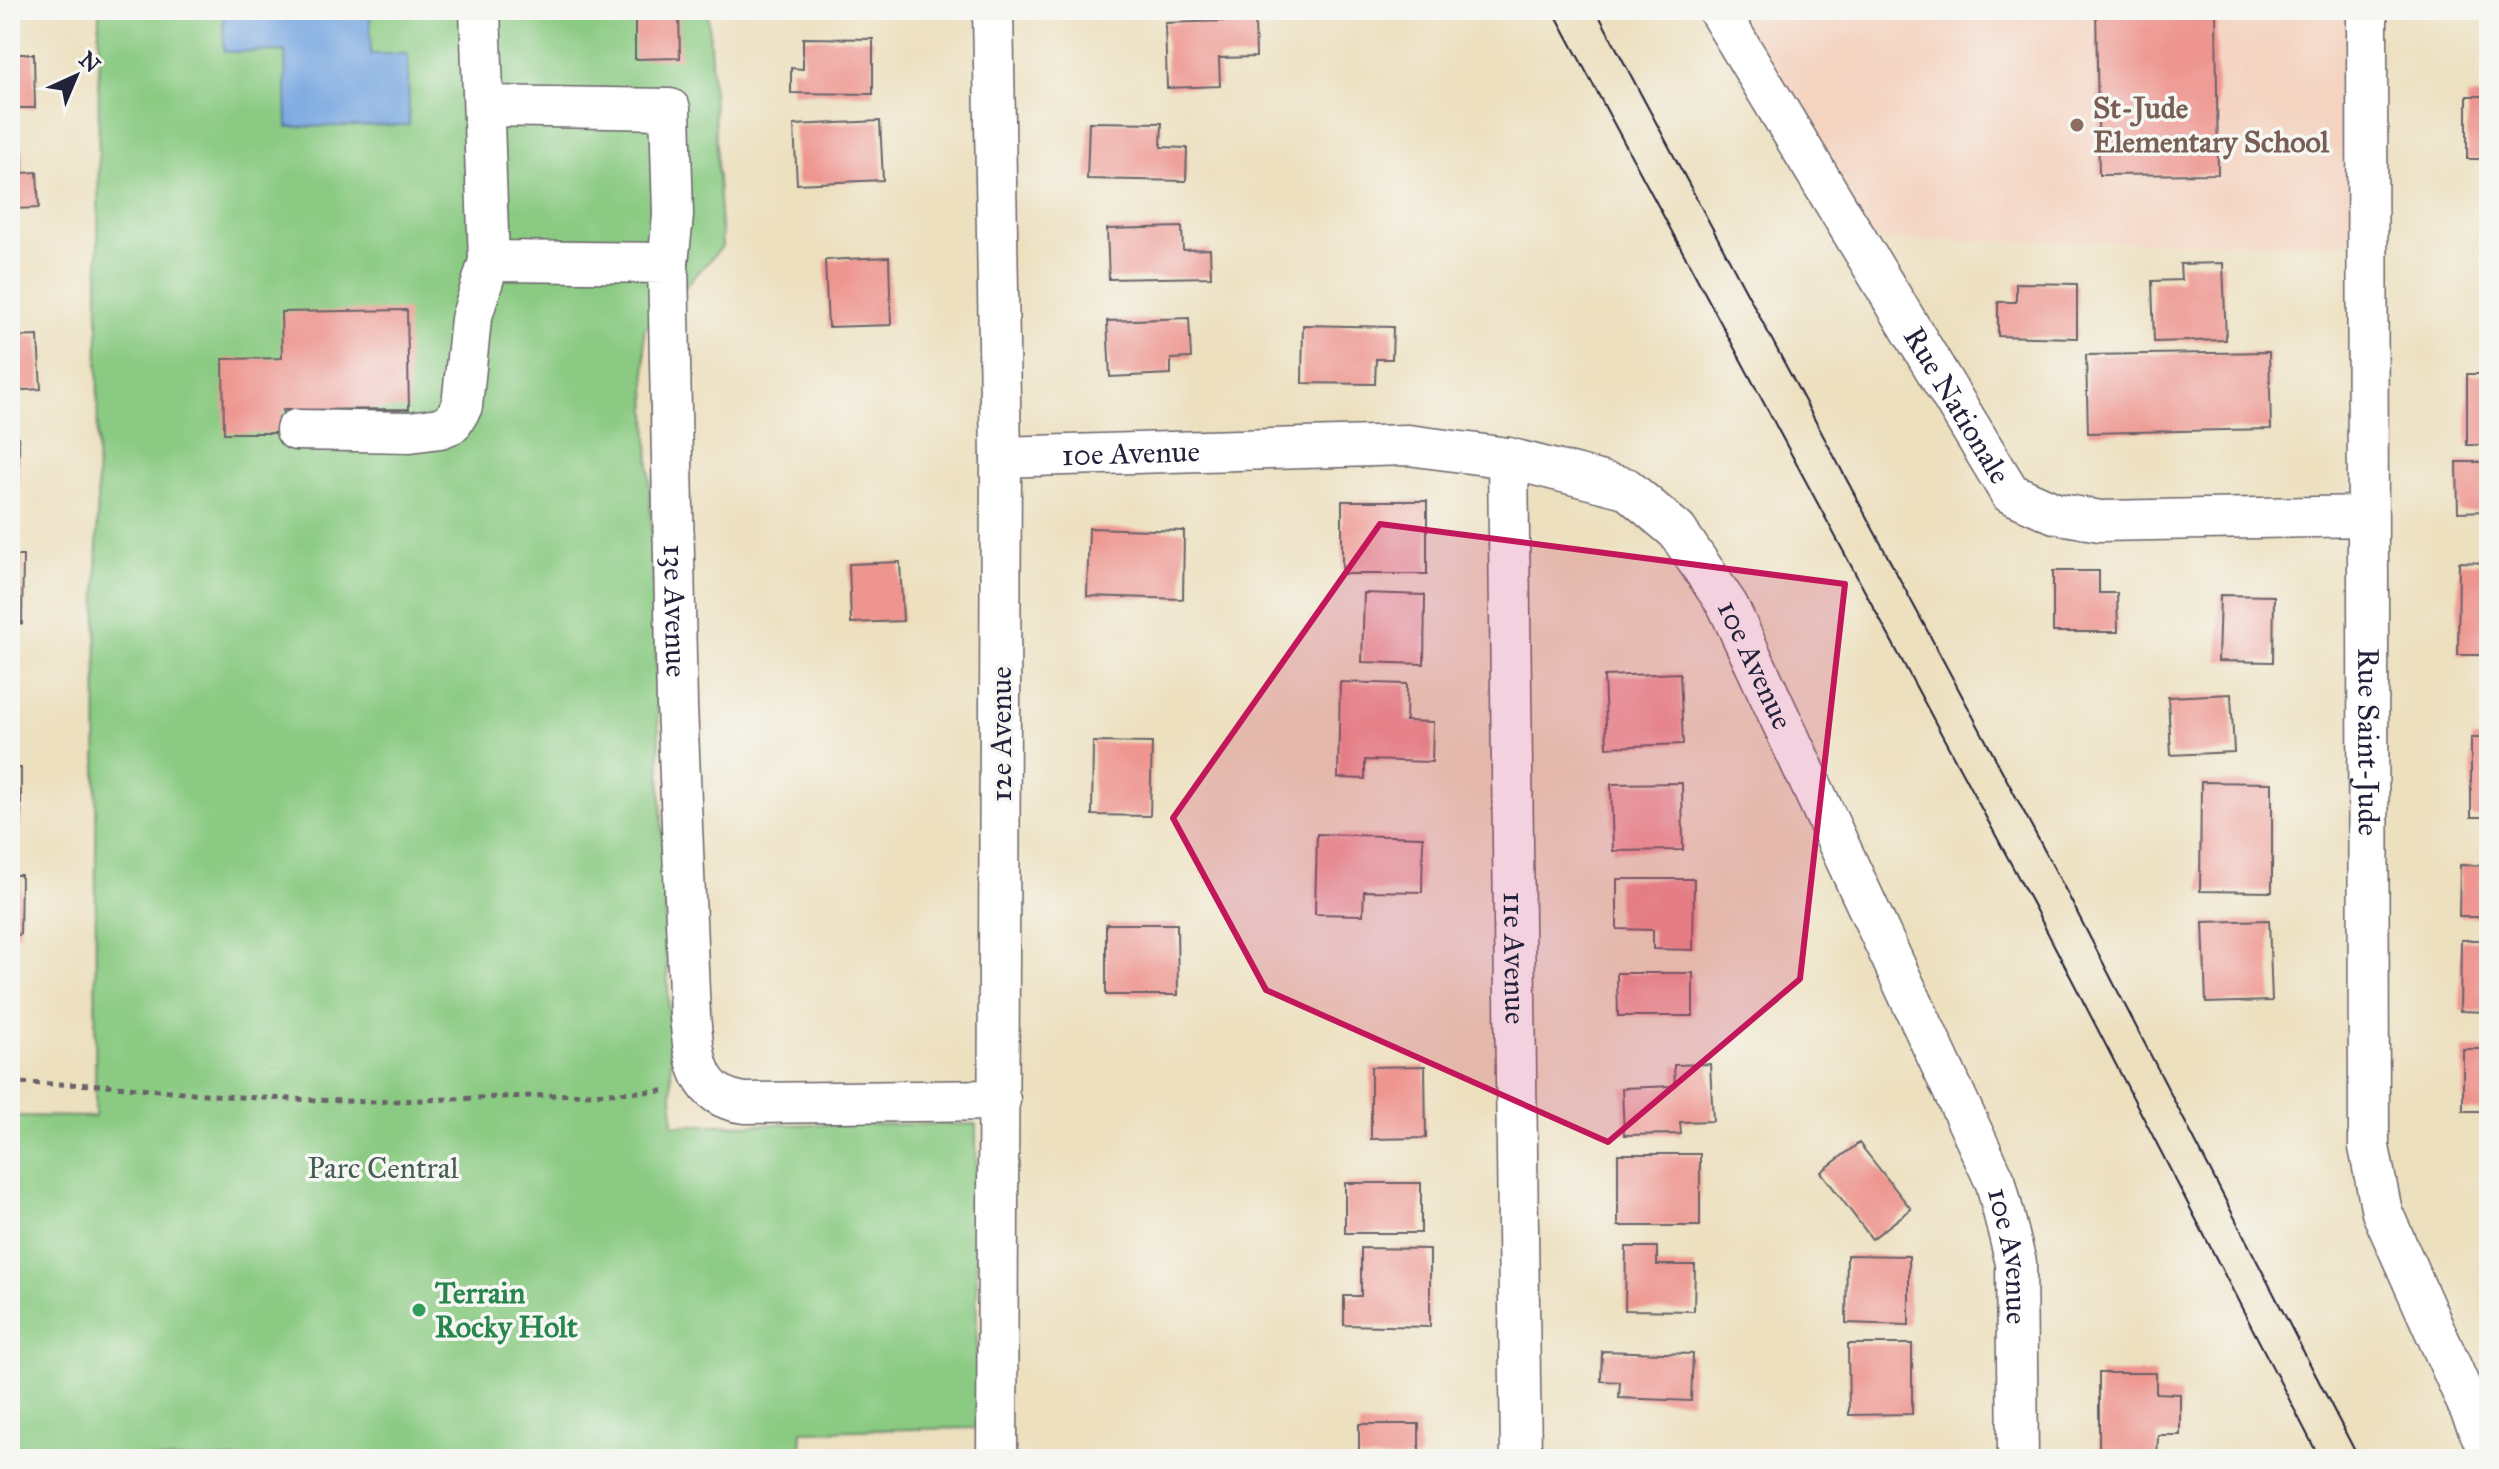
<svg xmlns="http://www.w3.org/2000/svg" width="2499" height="1469" font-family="'IM FELL Great Primer',serif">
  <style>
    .built { fill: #f4d3c0 }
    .green { fill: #8aca82; stroke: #56765e; stroke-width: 2 }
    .water { fill: #76a6e0; stroke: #4c648e; stroke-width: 2 }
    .building { fill: #ee958f }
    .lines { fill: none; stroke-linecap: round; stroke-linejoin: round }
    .minor-casing { stroke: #696469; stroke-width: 43 }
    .path { stroke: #696469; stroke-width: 5; stroke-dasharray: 6 6; stroke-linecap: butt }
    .minor { stroke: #fff; stroke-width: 40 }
    .tram { stroke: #22223b; stroke-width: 2 }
    .marked { fill: #c2185b; fill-opacity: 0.2; stroke: #c2185b; stroke-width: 6; stroke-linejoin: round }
    .education-dot { fill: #8d6e63; stroke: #f6f6f2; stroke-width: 3 }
    .leisure-dot { fill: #2e9e5b; stroke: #f6f6f2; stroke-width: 3 }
    .labels { text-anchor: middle; stroke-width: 7; stroke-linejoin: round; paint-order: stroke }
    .education-label { font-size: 30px; font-weight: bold; fill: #785e54; stroke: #f6f6f2; text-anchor: start }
    .street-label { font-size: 30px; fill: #22223b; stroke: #f6f6f2 }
    .park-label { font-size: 30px; fill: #465d54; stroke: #f6f6f2 }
    .leisure-label { font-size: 30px; font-weight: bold; fill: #27864d; stroke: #f6f6f2; text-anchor: start }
  </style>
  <rect width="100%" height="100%" fill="#f6f6f2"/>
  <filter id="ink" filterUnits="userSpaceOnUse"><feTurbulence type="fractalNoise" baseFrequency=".0125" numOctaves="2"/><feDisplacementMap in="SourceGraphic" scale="16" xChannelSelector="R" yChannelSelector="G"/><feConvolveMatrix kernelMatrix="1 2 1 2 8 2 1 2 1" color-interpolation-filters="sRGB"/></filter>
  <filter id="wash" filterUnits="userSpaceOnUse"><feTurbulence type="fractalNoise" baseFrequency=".006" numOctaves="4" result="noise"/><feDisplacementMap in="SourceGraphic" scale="32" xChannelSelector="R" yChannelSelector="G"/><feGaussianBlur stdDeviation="1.8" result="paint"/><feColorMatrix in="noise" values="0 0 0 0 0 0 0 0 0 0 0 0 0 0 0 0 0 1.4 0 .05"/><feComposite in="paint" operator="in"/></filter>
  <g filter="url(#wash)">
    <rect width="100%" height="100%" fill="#ede0bf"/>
    <path class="built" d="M1718,10H2367V243L1855,240Z"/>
    <path class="green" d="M99,10H708L722,247L644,330L673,1125L976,1124L977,1428L802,1431L801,1459H10V1116L95,1117Z"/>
    <path class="water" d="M223,10H370L371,54H408L409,125L287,127L285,51L224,52Z"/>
    <g id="blocks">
      <path class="building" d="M635,10H679L680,58L635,59Z
        M2096,10H2216L2218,174L2099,175Z
        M1255,20L1256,57L1219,58L1220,86L1167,88L1165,23Z
        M803,38L873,39V94L791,93V68L803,69Z
        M10,54H34L35,108H10Z
        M2467,96H2489V159H2467Z
        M880,121L883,180L797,184L794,125Z
        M1089,122L1162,123L1161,147L1187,148L1186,181L1087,179Z
        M10,146H22L23,173L37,172L39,208L10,209Z
        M1182,227L1183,250L1210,249L1211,277L1109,279L1107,229Z
        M889,257L891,325L828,327L825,260Z
        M2223,263L2226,340L2154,342L2152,281L2181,280L2180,264Z
        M2016,283L2077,284V338L1998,336V302H2016Z
        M407,310L409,409L283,410L284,433H224L223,359L282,358L281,312Z
        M1189,318L1191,358L1171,359V374L1110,377L1107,321Z
        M1303,325L1393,327L1392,359H1376L1375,384L1302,383Z
        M38,336L41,389L10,391V337Z
        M2269,352L2271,429L2088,433L2086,355Z
        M2467,374H2489V445H2467Z
        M10,437H19L18,497H10Z
        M2457,462H2489V511L2458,512Z
        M1342,501H1427V574H1342Z
        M1089,528L1184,531L1183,599L1087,596Z
        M10,556H23L22,624H10Z
        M900,562L903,621L851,623L849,564Z
        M2459,562L2489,563V655H2458Z
        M2053,571H2099V593H2117L2118,632H2053Z
        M1364,593L1425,595L1424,664L1362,662Z
        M2220,595L2274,596L2273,662L2218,661Z
        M1680,673L1683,744L1607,747L1604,676Z
        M1340,682L1407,684L1406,721L1433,722L1432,762L1365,760V779L1338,778Z
        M2231,694L2234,752L2171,755L2168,697Z
        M2471,738H2489V817H2471Z
        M1093,742L1152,743L1150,816L1092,815Z
        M10,768H21V829H10Z
        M2201,782L2272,783V892L2200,891Z
        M1682,783L1683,850L1613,851L1611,784Z
        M1317,834L1423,837L1422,892L1364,891L1363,915L1315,914Z
        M2460,865L2489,866V917H2459Z
        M10,875H21L20,935L10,934Z
        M1617,879H1694L1693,950L1653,949V930L1617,929Z
        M2269,920L2272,1001L2206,1003L2203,922Z
        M1106,924H1177L1178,995H1106Z
        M2461,940H2489V1012L2460,1011Z
        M1617,973H1693V1016H1618Z
        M10,985H16L15,1041H10Z
        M2463,1049H2489V1111H2463Z
        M1710,1064L1713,1121L1680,1122L1681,1134L1624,1135L1622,1088L1675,1086L1674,1065Z
        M1425,1066L1426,1138L1371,1139V1067Z
        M1859,1143L1911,1209L1872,1239L1821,1172Z
        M1618,1154H1700V1226H1618Z
        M1345,1183H1421V1233H1345Z
        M1626,1247H1657V1265H1695L1694,1311L1625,1310Z
        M1361,1248L1430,1249V1327L1344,1325V1296H1361Z
        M1847,1255L1909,1256V1325L1846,1323Z
        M1848,1344H1912V1414L1849,1415Z
        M1602,1351L1693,1354L1691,1401L1619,1398L1620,1382L1601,1381Z
        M2099,1373H2156V1393L2180,1394V1435H2158L2157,1459H2099Z
        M1359,1424H1419V1459H1359Z"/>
    </g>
  </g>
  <g filter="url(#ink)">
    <use href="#blocks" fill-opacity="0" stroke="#696469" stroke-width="2"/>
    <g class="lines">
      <defs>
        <g id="minor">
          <path id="s1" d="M480,10L489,261L668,263L677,706L690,1016C694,1058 696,1097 745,1103L1000,1100"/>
          <path d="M993,10L1001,457L997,1459"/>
          <path id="s2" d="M1718,10L2010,493L2055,513L2100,521L2366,516"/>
          <path id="s3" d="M2367,10L2369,1147L2382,1212L2489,1452"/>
          <path d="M485,106L670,109L673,216L668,263"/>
          <path d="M296,430L410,432L440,428L452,423L462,406L471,319L489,261"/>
          <path id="s4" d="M1001,457L1408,445L1508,458L1626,488L1677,531L1728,606L1996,1183L2016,1263L2018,1459"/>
          <path id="s5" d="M1508,458L1521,1459"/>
        </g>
      </defs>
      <use href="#minor" class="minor-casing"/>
      <path class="path" d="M10,1083L105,1085L237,1097L370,1102L664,1091"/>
      <use href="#minor" class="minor"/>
      <path class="tram" d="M1553,10L2039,916L2320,1459
        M1596,10L2063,885L2359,1459"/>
    </g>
  </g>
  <path class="marked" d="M1380,524L1845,584L1800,979L1608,1142L1266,990L1173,818Z"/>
  <circle class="education-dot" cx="2077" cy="125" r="8"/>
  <circle class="leisure-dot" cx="419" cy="1310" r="8"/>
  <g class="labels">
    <g class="education-label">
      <text x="2093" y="118">St-Jude<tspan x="2093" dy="34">Elementary School</tspan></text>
    </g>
    <g class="street-label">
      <text dy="10" stroke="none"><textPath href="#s2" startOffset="462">Rue Nationale</textPath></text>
      <text dy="10" stroke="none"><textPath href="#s4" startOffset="130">10e Avenue</textPath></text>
      <text dy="10" stroke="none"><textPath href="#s1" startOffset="778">13e Avenue</textPath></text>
      <text dy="10" stroke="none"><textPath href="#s4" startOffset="852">10e Avenue</textPath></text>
      <text transform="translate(1001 734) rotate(-90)" y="10">12e Avenue</text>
      <text dy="10" stroke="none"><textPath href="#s3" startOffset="732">Rue Saint-Jude</textPath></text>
      <text dy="10" stroke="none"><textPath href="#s5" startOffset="500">11e Avenue</textPath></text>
      <text dy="10" stroke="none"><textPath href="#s4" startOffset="1498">10e Avenue</textPath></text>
    </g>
    <g class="park-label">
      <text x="383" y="1178">Parc Central</text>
    </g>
    <g class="leisure-label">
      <text x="435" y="1303">Terrain<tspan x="435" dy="34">Rocky Holt</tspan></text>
    </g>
  </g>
  <rect width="2499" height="1469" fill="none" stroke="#f6f6f2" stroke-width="40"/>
  <g transform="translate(76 76) rotate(44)" stroke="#f6f6f2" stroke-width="6" paint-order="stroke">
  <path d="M0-6L14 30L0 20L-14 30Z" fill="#22223b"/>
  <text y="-12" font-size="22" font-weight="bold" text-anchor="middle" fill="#22223b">N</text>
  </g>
</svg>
